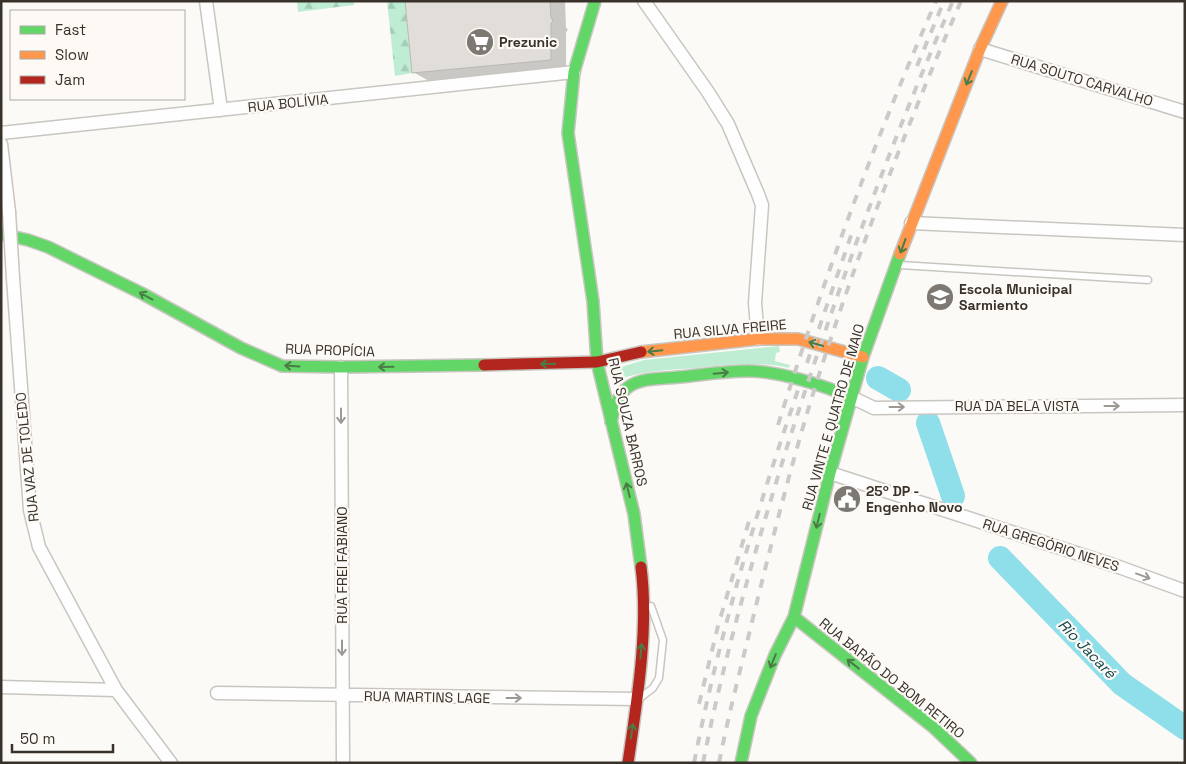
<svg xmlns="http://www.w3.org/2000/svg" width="1186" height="764" font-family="'Space Grotesk',sans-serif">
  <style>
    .forest { fill: url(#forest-firs) }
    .park { fill: #beedd4 }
    .shadow { fill: #0003 }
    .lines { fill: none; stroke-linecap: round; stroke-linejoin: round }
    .river { stroke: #8fdfea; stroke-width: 24 }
    .building { fill: #e1ddd8; stroke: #bbb7b3 }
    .lane-casing { stroke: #c9c6c1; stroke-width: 9 }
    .street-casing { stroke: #c9c6c1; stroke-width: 15 }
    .fast-casing { stroke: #c9c6c1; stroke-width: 14 }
    .slow-casing { stroke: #c9c6c1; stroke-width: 14 }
    .jam-casing { stroke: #c9c6c1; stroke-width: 14 }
    .lane { stroke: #fffefe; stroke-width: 6 }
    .street { stroke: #fffefe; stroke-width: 12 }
    .fast { stroke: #63d668; stroke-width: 11 }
    .slow { stroke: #ff974d; stroke-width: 11 }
    .jam { stroke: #b3261e; stroke-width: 11 }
    .rail { stroke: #cccac9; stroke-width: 4; stroke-dasharray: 9 9; stroke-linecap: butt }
    .street-bridge-casing { stroke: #c9c6c1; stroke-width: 15; stroke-linecap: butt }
    .street-bridge { stroke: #fffefe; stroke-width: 12 }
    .oneway { stroke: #4b7c46 }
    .oneway2 { stroke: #9c9894 }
    .labels { text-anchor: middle; stroke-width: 4.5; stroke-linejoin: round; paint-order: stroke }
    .poi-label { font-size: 14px; font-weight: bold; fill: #38322b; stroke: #fdfaf6; text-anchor: start }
    .street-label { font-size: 14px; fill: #38322b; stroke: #fdfaf6 }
    .water-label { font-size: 15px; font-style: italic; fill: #13474e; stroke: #fdfaf6 }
  </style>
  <defs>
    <pattern id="forest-firs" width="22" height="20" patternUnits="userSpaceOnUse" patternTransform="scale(1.25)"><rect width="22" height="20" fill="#beedd4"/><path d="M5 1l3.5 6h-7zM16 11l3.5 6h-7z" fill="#a4ccb6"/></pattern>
  </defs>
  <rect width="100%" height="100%" fill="#fcfaf7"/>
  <path class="forest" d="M297,1H354V5L298,12Z
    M387,1H405L412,73L395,76Z"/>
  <path class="park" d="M779,346L780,352L776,353L775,361L790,365L789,368C759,361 727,365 697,368C669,370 647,370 620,379L618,368L644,360Z"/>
  <path class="shadow" d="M406,1H565L566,28L568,29L566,33V68L429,81L413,72Z"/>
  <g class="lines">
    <path class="river" d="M878,378L899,390
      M928,423L953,496
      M1000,558L1122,684L1185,728"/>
  </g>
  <path class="building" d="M405,1H550L551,18L553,20L551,24V60L412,73Z"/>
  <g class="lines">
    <defs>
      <path id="lane" d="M900,265L1148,280
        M640,698L653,688L659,678L663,640L651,606"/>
      <path id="street" d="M206,1L221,110
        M644,1L708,92L728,124L758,194L762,205L755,303L758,339
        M980,49L1185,112
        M1,133L574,72
        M1,144L9,212
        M911,223L1185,235
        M13,278L30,510L39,547L116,690L171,763
        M341,367L343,763
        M851,397L874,408L1185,405
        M830,473L1119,567L1185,591
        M1,687L116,690
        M217,693L637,699"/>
      <path id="fast" d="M595,1L574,72L568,133L593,301L597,362L634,514L641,567
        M1,234L28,240L48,247L143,294L241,348L282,366L341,367L484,365
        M611,422C614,410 617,396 627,388C641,377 662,379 679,377C701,375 725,371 748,371C779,371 822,385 851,397
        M794,617L933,727L971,763
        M741,763L751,716L775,655L794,617L830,473L863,357L900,254"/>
      <path id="slow" d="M900,254L980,49L1002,1
        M641,352L758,339H798L863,357"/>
      <path id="jam" d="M484,365L597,362L641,352
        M628,763C637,701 649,629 641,567"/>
    </defs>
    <use href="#lane" class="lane-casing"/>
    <use href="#street" class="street-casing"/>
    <use href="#fast" class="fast-casing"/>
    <use href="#slow" class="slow-casing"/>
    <use href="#jam" class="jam-casing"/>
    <use href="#lane" class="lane"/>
    <use href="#street" class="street"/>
    <use href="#fast" class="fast"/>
    <use href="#slow" class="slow"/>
    <use href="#jam" class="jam"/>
    <path class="rail" d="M917,66L944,1
      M807,363L854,227
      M778,425C823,281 875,139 936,1
      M699,704L718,626L749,521
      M694,763C719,635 757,510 799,387
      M703,763C724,656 755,551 787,447C835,296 889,146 953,1
      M719,763C728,717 740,671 751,626C770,549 789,472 812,397C854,262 905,130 961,1"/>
    <defs>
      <path id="street-bridge" d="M9,212L13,278"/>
    </defs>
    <use href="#street-bridge" class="street-bridge-casing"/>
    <use href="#street-bridge" class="street-bridge"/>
  </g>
  <defs><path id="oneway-shaft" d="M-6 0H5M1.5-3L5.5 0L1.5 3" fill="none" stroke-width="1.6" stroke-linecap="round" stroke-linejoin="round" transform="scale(1.25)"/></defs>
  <g class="oneway">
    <use href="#oneway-shaft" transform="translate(969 78) rotate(112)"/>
    <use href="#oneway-shaft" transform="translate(903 246) rotate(110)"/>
    <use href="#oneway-shaft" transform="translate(146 296) rotate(-152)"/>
    <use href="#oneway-shaft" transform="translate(816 344) rotate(-164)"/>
    <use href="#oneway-shaft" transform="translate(655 351) rotate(174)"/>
    <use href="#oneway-shaft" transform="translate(548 364) rotate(179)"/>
    <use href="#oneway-shaft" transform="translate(292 366) rotate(-176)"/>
    <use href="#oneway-shaft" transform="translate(386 367) rotate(179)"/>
    <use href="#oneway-shaft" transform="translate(721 373) rotate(-5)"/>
    <use href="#oneway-shaft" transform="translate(628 490) rotate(-104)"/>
    <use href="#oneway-shaft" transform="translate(818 521) rotate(104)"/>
    <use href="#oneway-shaft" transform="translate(641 651) rotate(-85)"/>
    <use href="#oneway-shaft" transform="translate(773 661) rotate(112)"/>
    <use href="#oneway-shaft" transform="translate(853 664) rotate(-142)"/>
    <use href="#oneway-shaft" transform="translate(632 731) rotate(-81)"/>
  </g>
  <g class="oneway2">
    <use href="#oneway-shaft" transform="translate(1112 406)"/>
    <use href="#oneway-shaft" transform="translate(897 407)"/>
    <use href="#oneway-shaft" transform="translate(341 416) rotate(90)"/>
    <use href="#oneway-shaft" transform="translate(1143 576) rotate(20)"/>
    <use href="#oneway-shaft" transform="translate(342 648) rotate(90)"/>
    <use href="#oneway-shaft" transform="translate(514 698)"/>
  </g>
  <defs>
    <symbol id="supermarket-disc" viewBox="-11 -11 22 22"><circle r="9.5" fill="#7d7872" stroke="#fdfaf6"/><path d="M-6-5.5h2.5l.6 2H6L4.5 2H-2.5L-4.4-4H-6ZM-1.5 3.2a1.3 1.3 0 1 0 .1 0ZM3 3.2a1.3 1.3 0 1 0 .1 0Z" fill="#fff"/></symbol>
    <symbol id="school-disc" viewBox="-11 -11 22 22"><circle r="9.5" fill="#7d7872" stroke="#fdfaf6"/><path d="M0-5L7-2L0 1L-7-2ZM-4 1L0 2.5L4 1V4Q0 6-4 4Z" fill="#fff"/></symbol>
    <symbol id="civic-disc" viewBox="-11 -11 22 22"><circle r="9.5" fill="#7d7872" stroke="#fdfaf6"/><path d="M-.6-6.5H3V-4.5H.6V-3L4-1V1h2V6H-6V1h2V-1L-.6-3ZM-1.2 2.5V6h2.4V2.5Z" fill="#fff"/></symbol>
  </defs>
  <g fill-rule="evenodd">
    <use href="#supermarket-disc" x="464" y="26" width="32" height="32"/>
    <use href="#school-disc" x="924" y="281" width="32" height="32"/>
    <use href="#civic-disc" x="831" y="483" width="32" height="32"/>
  </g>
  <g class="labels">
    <g class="poi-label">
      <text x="499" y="47">Prezunic</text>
      <text x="959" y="294">Escola Municipal<tspan x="959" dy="16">Sarmiento</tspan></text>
      <text x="866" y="496">25º DP -<tspan x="866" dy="16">Engenho Novo</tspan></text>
    </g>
    <g class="street-label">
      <text transform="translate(1082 80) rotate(17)" y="5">RUA SOUTO CARVALHO</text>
      <text transform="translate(288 103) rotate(-6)" y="5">RUA BOLÍVIA</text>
      <text transform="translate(730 329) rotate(-5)" y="5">RUA SILVA FREIRE</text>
      <text transform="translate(330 350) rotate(2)" y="5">RUA PROPÍCIA</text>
      <text x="1017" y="411">RUA DA BELA VISTA</text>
      <text transform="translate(833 417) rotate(-74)" y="5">RUA VINTE E QUATRO DE MAIO</text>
      <text transform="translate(628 422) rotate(77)" y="5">RUA SOUZA BARROS</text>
      <text transform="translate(27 457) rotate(-96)" y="5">RUA VAZ DE TOLEDO</text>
      <text transform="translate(1051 545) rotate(18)" y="5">RUA GREGÓRIO NEVES</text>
      <text transform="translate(342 565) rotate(-90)" y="5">RUA FREI FABIANO</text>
      <text transform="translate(892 678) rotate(39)" y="5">RUA BARÃO DO BOM RETIRO</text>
      <text transform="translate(427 697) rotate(1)" y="5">RUA MARTINS LAGE</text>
    </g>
    <g class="water-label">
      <text transform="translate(1087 649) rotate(46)" y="5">Rio Jacaré</text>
    </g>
  </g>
  <rect width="1186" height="764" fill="none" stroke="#38322b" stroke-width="5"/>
  <rect x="10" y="10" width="175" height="90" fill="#fdfaf6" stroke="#aeaaa5"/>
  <rect x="20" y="26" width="25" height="8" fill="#63d668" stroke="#aeaaa5"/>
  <text x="55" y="35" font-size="15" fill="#38322b">Fast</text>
  <rect x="20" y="51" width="25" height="8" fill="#ff974d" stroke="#aeaaa5"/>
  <text x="55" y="60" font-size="15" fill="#38322b">Slow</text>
  <rect x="20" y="76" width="25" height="8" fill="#b3261e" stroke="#aeaaa5"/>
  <text x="55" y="85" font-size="15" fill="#38322b">Jam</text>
  <path d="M12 744v8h101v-8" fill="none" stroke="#38322b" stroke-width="2.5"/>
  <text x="20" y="744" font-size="15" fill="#38322b" stroke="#fdfaf6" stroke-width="4" paint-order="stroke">50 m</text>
</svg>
